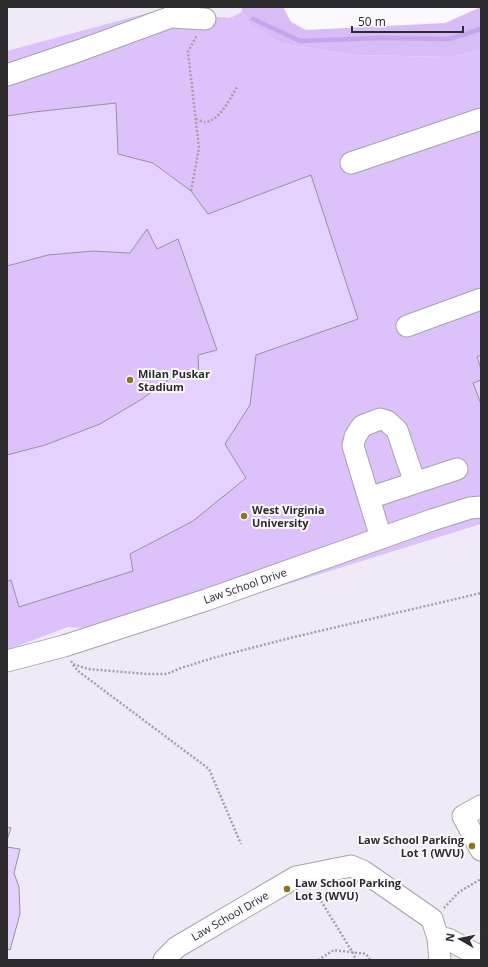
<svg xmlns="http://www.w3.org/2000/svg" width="488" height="967" font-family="'Open Sans',sans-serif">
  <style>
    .built { fill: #f0eaf8 }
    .green { fill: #ddc1fb }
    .forest { fill: #d7bcf6 }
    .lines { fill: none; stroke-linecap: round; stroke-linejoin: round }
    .stream { stroke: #c7a5ec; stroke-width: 4.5 }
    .building { fill: #e5d1fd; stroke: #96939a }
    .minor-casing { stroke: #a5a3a9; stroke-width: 23 }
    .path { stroke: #a3a1a6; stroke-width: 2.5; stroke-dasharray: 2 2; stroke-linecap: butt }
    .minor { stroke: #fff; stroke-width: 21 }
    .poi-dot { fill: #8a771b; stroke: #fbf8fe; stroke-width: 1.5 }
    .labels { text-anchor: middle; stroke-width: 4; stroke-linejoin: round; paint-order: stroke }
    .poi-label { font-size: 11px; font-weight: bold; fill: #2c2b2d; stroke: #fbf8fe; text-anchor: start }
    .street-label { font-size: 11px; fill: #2c2b2d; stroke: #fbf8fe }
  </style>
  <rect width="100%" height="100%" fill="#fbf8fe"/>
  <path class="built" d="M7,7H261L398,72L481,62V960H7Z"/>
  <path class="green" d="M155,11L230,18L242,12L251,25L280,43L353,55L450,57L481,50V524L246,597L95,629L68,627L7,650V51Z"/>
  <path class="forest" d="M242,7H283L291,22L305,30L445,23L481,7V50L450,57L354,55L280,43L251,25L242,12Z"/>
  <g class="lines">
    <path class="stream" d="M253,19L300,41L379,38L449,39L481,29"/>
  </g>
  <path class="building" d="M116,103L118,154L153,163L191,191L208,214L311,175L358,319L256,355L250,405L225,444L246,478L193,521L130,554L133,571L19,607L11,580L7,581V455L45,445L100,424L142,399L178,373L199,378L198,355L217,350L178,239L157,249L147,229L130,253L93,251L48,255L7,266V116L34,112Z
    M481,355V369L477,357Z
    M481,380V404L473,383Z
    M7,827L11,828L7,840Z
    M7,847L20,849L14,873L19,887L20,914L10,950L7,949Z"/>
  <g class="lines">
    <defs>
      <path id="minor" d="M7,75L81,50L171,17L205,19
        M351,163L481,119
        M407,326L481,299
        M369,498L457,469
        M381,538L353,446L355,437L362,426L380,419L387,421L397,430L415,483
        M7,661L64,646L206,600L432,520L470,508L481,507
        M481,806L463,816L481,850
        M438,938L448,939L475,954L481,955
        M164,960L177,947L296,877L351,866L363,871L432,919L438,938L440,960"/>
    </defs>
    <use href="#minor" class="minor-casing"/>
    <path class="path" d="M196,119C198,120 203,122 205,122C220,121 231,97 237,87
      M191,191L199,148L188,52L197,35
      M71,661L73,664L88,669L147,674H167L181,668L213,658L290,638L481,593
      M73,665L78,671L209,769L241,844
      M321,901L353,953L356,960
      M444,908L459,892L481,879
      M318,960L334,950L366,954L370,960"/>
    <use href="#minor" class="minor"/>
  </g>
  <g class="poi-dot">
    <circle cx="130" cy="380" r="4"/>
    <circle cx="244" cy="516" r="4"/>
    <circle cx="472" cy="846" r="4"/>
    <circle cx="287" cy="889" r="4"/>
  </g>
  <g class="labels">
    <g class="poi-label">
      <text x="138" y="378">Milan Puskar<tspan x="138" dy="13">Stadium</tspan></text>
      <text x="252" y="514">West Virginia<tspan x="252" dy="13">University</tspan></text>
      <text x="464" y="844" text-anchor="end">Law School Parking<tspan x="464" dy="13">Lot 1 (WVU)</tspan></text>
      <text x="295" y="887">Law School Parking<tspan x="295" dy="13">Lot 3 (WVU)</tspan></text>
    </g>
    <g class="street-label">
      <text transform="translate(245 586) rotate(-19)" y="4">Law School Drive</text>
      <text transform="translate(230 916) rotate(-30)" y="4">Law School Drive</text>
    </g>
  </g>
  <rect width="488" height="967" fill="none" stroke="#2c2b2d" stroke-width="16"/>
  <g transform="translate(460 939) rotate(279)" stroke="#fbf8fe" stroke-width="3" paint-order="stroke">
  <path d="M0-3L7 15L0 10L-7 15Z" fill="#2c2b2d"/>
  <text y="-6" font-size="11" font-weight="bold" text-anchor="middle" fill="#2c2b2d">N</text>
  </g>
  <path d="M352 26v6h111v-6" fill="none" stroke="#2c2b2d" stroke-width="2"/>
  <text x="358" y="26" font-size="12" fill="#2c2b2d" stroke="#fbf8fe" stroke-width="3" paint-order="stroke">50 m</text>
</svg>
